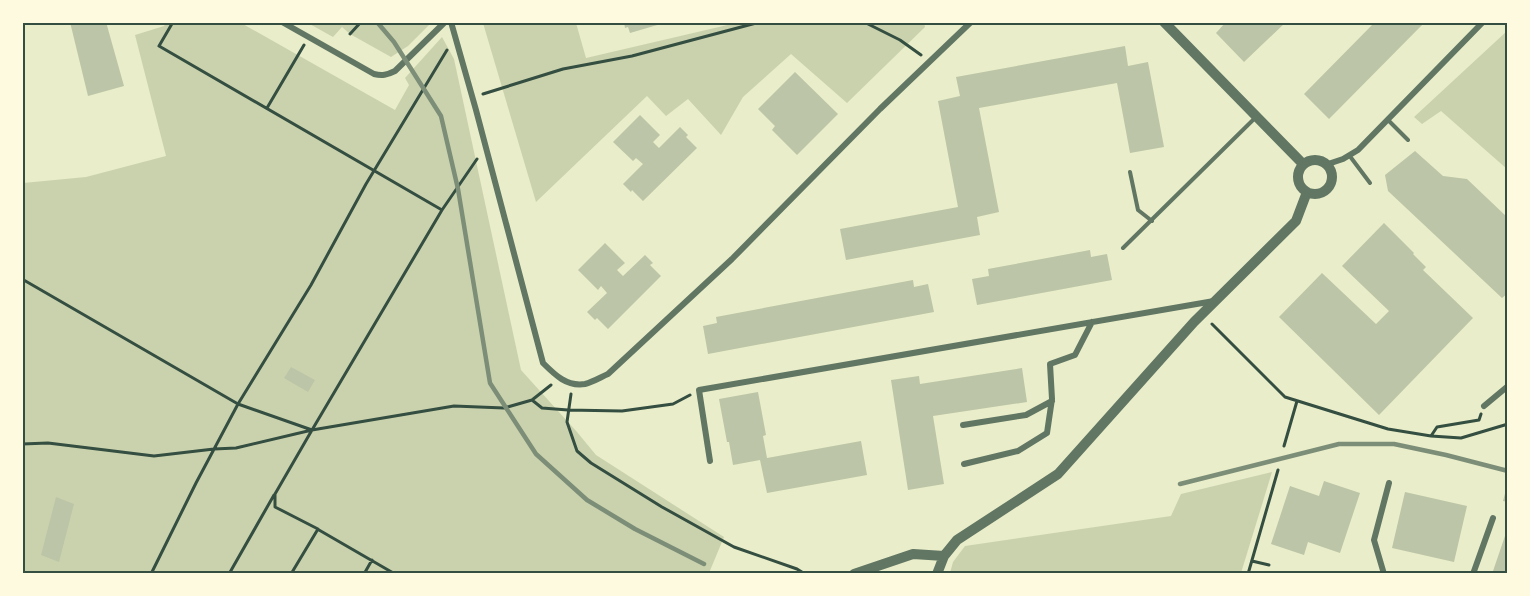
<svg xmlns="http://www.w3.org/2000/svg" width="1530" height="596" font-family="'Fira Sans Condensed',sans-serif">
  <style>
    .green { fill: #cad2ad }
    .building { fill: #bcc5a7 }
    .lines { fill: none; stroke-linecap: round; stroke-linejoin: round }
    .path { stroke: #344e41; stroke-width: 3 }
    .service { stroke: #617663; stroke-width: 4 }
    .minor { stroke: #617663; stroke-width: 6 }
    .tertiary { stroke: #617663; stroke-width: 10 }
    .rail { stroke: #7c8e77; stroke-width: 4.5 }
    .neatline { fill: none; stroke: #344e41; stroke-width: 2 }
  </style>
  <rect width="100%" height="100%" fill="#e9edc9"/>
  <path class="green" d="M924,22L925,27L847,103L791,54L743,97L721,135L688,99L666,116L647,96L536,202L483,23H576L586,58L736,23Z
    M166,23H241L395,110L409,85L405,78L442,37L454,59L521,370L577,432L596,455L724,537L709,573L23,574V183L86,177L166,156L135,35L164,26Z
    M308,23H431L408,46L391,57L350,34L342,27L333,37Z
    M1507,31V169L1441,111L1422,124L1414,117Z
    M1272,472L1241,573H950L953,562L965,546L1171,516L1181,494Z"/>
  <path class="building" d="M70,22H106L124,86L88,96Z
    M624,22H664V23L630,33L628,27L625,28Z
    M1226,22H1286L1244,62L1216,33Z
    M1375,22H1425L1329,119L1304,94Z
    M1125,46L1128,66L1148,62L1164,147L1130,153L1117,83L979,108L999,212L977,217L980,235L846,260L840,229L958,207L938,101L960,96L956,77Z
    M795,72L838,114L797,155L772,130L775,126L758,109Z
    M640,115L660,135L653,142L659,148L680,127L688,135L686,137L697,148L643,201L632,190L631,192L623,184L643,164L636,158L633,161L613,142Z
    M1415,151L1443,176L1467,179L1508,218V293L1502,298L1388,191L1385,175Z
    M1384,223L1414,253L1413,254L1426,267L1423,270L1473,318L1379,415L1279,317L1322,273L1376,324L1389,311L1342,266Z
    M605,243L625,263L617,270L623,276L645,255L653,263L650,265L661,276L608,329L597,318L595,320L587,312L607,293L601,286L598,290L578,270Z
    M1090,250L1091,257L1107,254L1112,280L977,305L972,279L989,276L988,269Z
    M913,280L914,287L928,284L934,312L708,354L703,326L717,323L716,317Z
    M291,367L315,380L308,392L284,378Z
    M1022,368L1027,402L933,416L944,484L908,490L891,380L919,376L920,384Z
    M758,392L766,435L763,436L767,458L861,441L867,475L767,493L760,460L733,465L729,442H727L719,399Z
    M1324,481L1360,493L1340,553L1308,542L1304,555L1271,544L1290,486L1319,496Z
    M1507,486H1508V502L1503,501Z
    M1405,492L1467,506L1454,562L1392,548Z
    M56,497L74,504L59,562L41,555Z
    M1506,533L1508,534V574H1492Z"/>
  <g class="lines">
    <path class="path" d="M173,22L159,46L442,210L477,159
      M864,22L900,40L921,55
      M350,34L361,22
      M483,94L563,69L632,56L760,22
      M267,108L304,45
      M22,279L238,404L312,430L275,494V507L318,529L291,574
      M1212,324L1285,397L1388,429L1431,436L1437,427L1479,420L1481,414
      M571,394L567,422L577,451L591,463L662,507L734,547L797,569L805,574
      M532,400L542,408L568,410L622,411L673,404L690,395
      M312,430L454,406L504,408L532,400L551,385
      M1431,436L1461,438L1508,424
      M22,444L48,443L154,456L214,449L236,448L312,430L442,210
      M1284,446L1297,401
      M319,530L395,574
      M1252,561L1269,565
      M151,574L196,483L238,404L311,285L366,184L447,50
      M229,574L274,495
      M364,574L372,560
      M1248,574L1278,470"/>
    <path class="service" d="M1388,120L1408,140
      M1349,155L1370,183
      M1130,172L1138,210L1152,221
      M1123,248L1255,118"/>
    <path class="minor" d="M282,22L374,74C382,76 387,75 395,71L445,22
      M451,22L476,110L543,363C555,375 567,387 585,384C593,382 601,377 608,374L732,259L880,109L971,22
      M1328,164L1343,159L1358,150L1483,22
      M1484,406L1508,386
      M963,425L1026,415L1052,401
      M710,461L699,390L1214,301
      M964,464L1018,451L1047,433L1052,399L1050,364L1075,355L1092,322
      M1384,574L1374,540L1389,483
      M1473,574L1493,518"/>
    <path class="tertiary" d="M1164,22L1303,164
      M1298 177a17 17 0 1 1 34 0a17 17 0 1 1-34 0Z
      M854,574L913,554L944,556
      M937,574L944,556L957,540L1058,474L1194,322L1296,221L1307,192"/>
    <path class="rail" d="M377,22L394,42L441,116L458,189L490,383L536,454L587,500L635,529L704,564
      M1180,484L1339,444H1394L1446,455L1508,471"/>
  </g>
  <rect width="1530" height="596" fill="none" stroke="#fefae0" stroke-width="48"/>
  <rect x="24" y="24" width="1482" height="548" class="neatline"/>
</svg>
